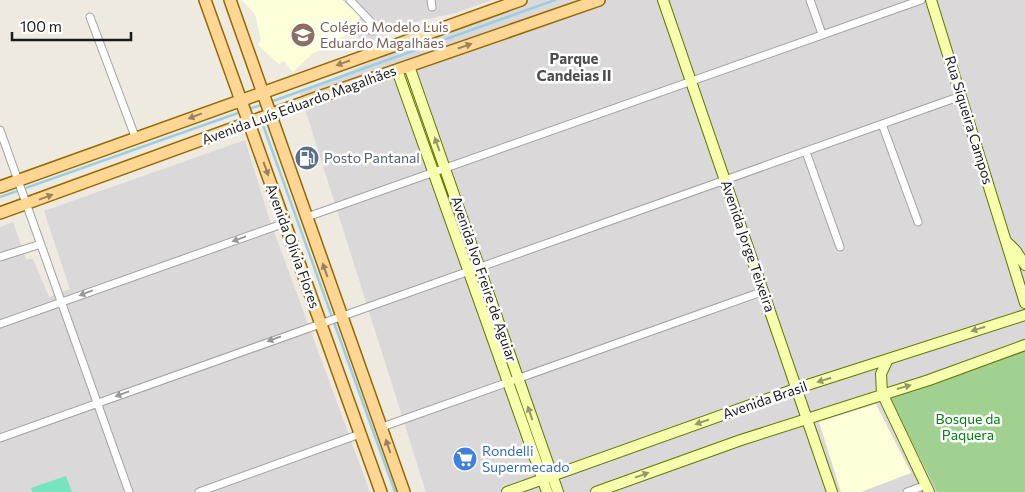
<svg xmlns="http://www.w3.org/2000/svg" width="1025" height="492" font-family="Commissioner,sans-serif">
  <style>
    .residential { fill: #dad8d8 }
    .education { fill: #fdffd8 }
    .forest { fill: #a1d190 }
    .pitch { fill: #76e5bf }
    .lines { fill: none; stroke-linecap: round; stroke-linejoin: round }
    .stream { stroke: #9ccde0; stroke-width: 2.5 }
    .street-casing { stroke: #a2a2a2; stroke-width: 9 }
    .secondary-casing { stroke: #637500; stroke-width: 12 }
    .primary-casing { stroke: #936900; stroke-width: 14 }
    .street { stroke: #fff; stroke-width: 7 }
    .secondary { stroke: #f7ffad; stroke-width: 10 }
    .primary { stroke: #ffd694; stroke-width: 11 }
    .oneway { fill: #98825e }
    .oneway2 { fill: #94986b }
    .oneway3 { fill: #989898 }
    .labels { text-anchor: middle; stroke-width: 5; stroke-linejoin: round; paint-order: stroke }
    .education-label { font-size: 14px; fill: #785e54; stroke: #fff; text-anchor: start }
    .street-label { font-size: 14px; fill: #1b1b1b; stroke: #fff }
    .service-label { font-size: 14px; fill: #4e5e75; stroke: #fff; text-anchor: start }
    .park-label { font-size: 14px; fill: #028012; stroke: #fff }
    .shop-label { font-size: 14px; fill: #366cbe; stroke: #fff; text-anchor: start }
    .neighbourhood-label { font-size: 15px; font-weight: bold; fill: #4e4e4e; stroke: #fff }
  </style>
  <rect width="100%" height="100%" fill="#eeeae0"/>
  <path class="residential" d="M342,0H492L455,13L406,24L362,47L358,36L360,16Z
    M512,0H1025V492H426L300,93Z
    M245,140L269,218L370,492H0V227L13,222L26,259H33L49,297L70,289L44,211Z"/>
  <path class="education" d="M242,0H342L360,16L353,31L312,54L293,72L284,61L279,64L258,45L261,39L255,14Z
    M876,404L911,473L861,492H841L819,422Z"/>
  <path class="forest" d="M1025,346V492H937L889,396Z"/>
  <path class="pitch" d="M66,476L72,492H32L31,488Z"/>
  <g class="lines">
    <path class="stream" d="M273,101L555,0
      M249,109L261,105
      M263,125L395,492
      M0,197L238,113"/>
    <defs>
      <path id="street" d="M350,0L370,21L372,31
        M431,0L432,7
        M810,0L822,34
        M90,17L136,139
        M882,124L918,222
        M0,130L129,492
        M806,152L840,247
        M307,217L921,0
        M0,257L41,244
        M0,324L285,223
        M382,427L764,291
        M0,438L961,96
        M199,492L360,434
        M907,492L926,485"/>
      <path id="secondary" d="M663,0L832,492
        M931,0L1025,303
        M409,66L558,492
        M397,70L547,492
        M1006,241L1016,251L1025,265
        M888,359L881,374L882,393L929,492
        M507,492L798,388L1025,315
        M596,492L741,440L929,380L1025,345"/>
      <path id="primary" d="M205,0L381,492
        M230,0L404,492
        M0,187L521,0
        M0,213L316,98L599,0"/>
    </defs>
    <use href="#street" class="street-casing"/>
    <use href="#secondary" class="secondary-casing"/>
    <use href="#primary" class="primary-casing"/>
    <use href="#street" class="street"/>
    <use href="#secondary" class="secondary"/>
    <use href="#primary" class="primary"/>
  </g>
  <defs><path id="oneway-solid" d="M-6-.8H1V-3.2L6.5 0L1 3.2V.8H-6Z" transform="scale(1.25)"/></defs>
  <g class="oneway">
    <use href="#oneway-solid" transform="translate(465 46) rotate(-19)"/>
    <use href="#oneway-solid" transform="translate(343 63) rotate(161)"/>
    <use href="#oneway-solid" transform="translate(195 116) rotate(159)"/>
    <use href="#oneway-solid" transform="translate(266 169) rotate(70)"/>
    <use href="#oneway-solid" transform="translate(46 197) rotate(-20)"/>
    <use href="#oneway-solid" transform="translate(325 270) rotate(-110)"/>
    <use href="#oneway-solid" transform="translate(388 446) rotate(-109)"/>
  </g>
  <g class="oneway2">
    <use href="#oneway-solid" transform="translate(437 144) rotate(-110)"/>
    <use href="#oneway-solid" transform="translate(978 329) rotate(162)"/>
    <use href="#oneway-solid" transform="translate(824 380) rotate(162)"/>
    <use href="#oneway-solid" transform="translate(904 387) rotate(-16)"/>
    <use href="#oneway-solid" transform="translate(530 413) rotate(-109)"/>
    <use href="#oneway-solid" transform="translate(702 422) rotate(161)"/>
    <use href="#oneway-solid" transform="translate(642 475) rotate(-20)"/>
  </g>
  <g class="oneway3">
    <use href="#oneway-solid" transform="translate(239 239) rotate(160)"/>
    <use href="#oneway-solid" transform="translate(86 293) rotate(160)"/>
    <use href="#oneway-solid" transform="translate(274 339) rotate(160)"/>
    <use href="#oneway-solid" transform="translate(122 394) rotate(160)"/>
  </g>
  <defs>
    <symbol id="school-disc" viewBox="-11 -11 22 22"><circle r="9.5" fill="#8d6e63" stroke="#fff"/><path d="M0-5L7-2L0 1L-7-2ZM-4 1L0 2.5L4 1V4Q0 6-4 4Z" fill="#fff"/></symbol>
    <symbol id="fuel-disc" viewBox="-11 -11 22 22"><circle r="9.5" fill="#5c6f8a" stroke="#fff"/><path d="M-5.5-6h7V0h2V4h1.3V-2.5L3-4.5l.8-.8L6-3V5H2.5V1h-1V6h-7ZM-4.2-4.7v3.2H.2V-4.7Z" fill="#fff"/></symbol>
    <symbol id="supermarket-disc" viewBox="-11 -11 22 22"><circle r="9.5" fill="#3f7fe0" stroke="#fff"/><path d="M-6-5.5h2.5l.6 2H6L4.5 2H-2.5L-4.4-4H-6ZM-1.5 3.2a1.3 1.3 0 1 0 .1 0ZM3 3.2a1.3 1.3 0 1 0 .1 0Z" fill="#fff"/></symbol>
  </defs>
  <g fill-rule="evenodd">
    <use href="#school-disc" x="289" y="21" width="28" height="28"/>
    <use href="#fuel-disc" x="293" y="144" width="28" height="28"/>
    <use href="#supermarket-disc" x="451" y="445" width="28" height="28"/>
  </g>
  <g class="labels">
    <g class="education-label">
      <text x="320" y="32">Colégio Modelo Luis<tspan x="320" dy="16">Eduardo Magalhães</tspan></text>
    </g>
    <g class="street-label">
      <text transform="translate(299 105) rotate(-20)" y="5">Avenida Luís Eduardo Magalhães</text>
      <text transform="translate(969 120) rotate(73)" y="5">Rua Siqueira Campos</text>
      <text transform="translate(293 246) rotate(70)" y="5">Avenida Olívia Flores</text>
      <text transform="translate(748 246) rotate(71)" y="5">Avenida Jorge Teixeira</text>
      <text transform="translate(484 279) rotate(71)" y="5">Avenida Ivo Freire de Aguiar</text>
      <text transform="translate(765 400) rotate(-19)" y="5">Avenida Brasil</text>
    </g>
    <g class="service-label">
      <text x="324" y="163">Posto Pantanal</text>
    </g>
    <g class="park-label">
      <text x="968" y="424">Bosque da<tspan x="968" dy="16">Paquera</tspan></text>
    </g>
    <g class="shop-label">
      <text x="482" y="456">Rondelli<tspan x="482" dy="16">Supermecado</tspan></text>
    </g>
    <g class="neighbourhood-label">
      <text x="574" y="64">Parque<tspan x="574" dy="17">Candeias II</tspan></text>
    </g>
  </g>
  <path d="M12 32v8h119v-8" fill="none" stroke="#1b1b1b" stroke-width="2.5"/>
  <text x="20" y="32" font-size="15" fill="#1b1b1b" stroke="#ffffff" stroke-width="4" paint-order="stroke">100 m</text>
</svg>
